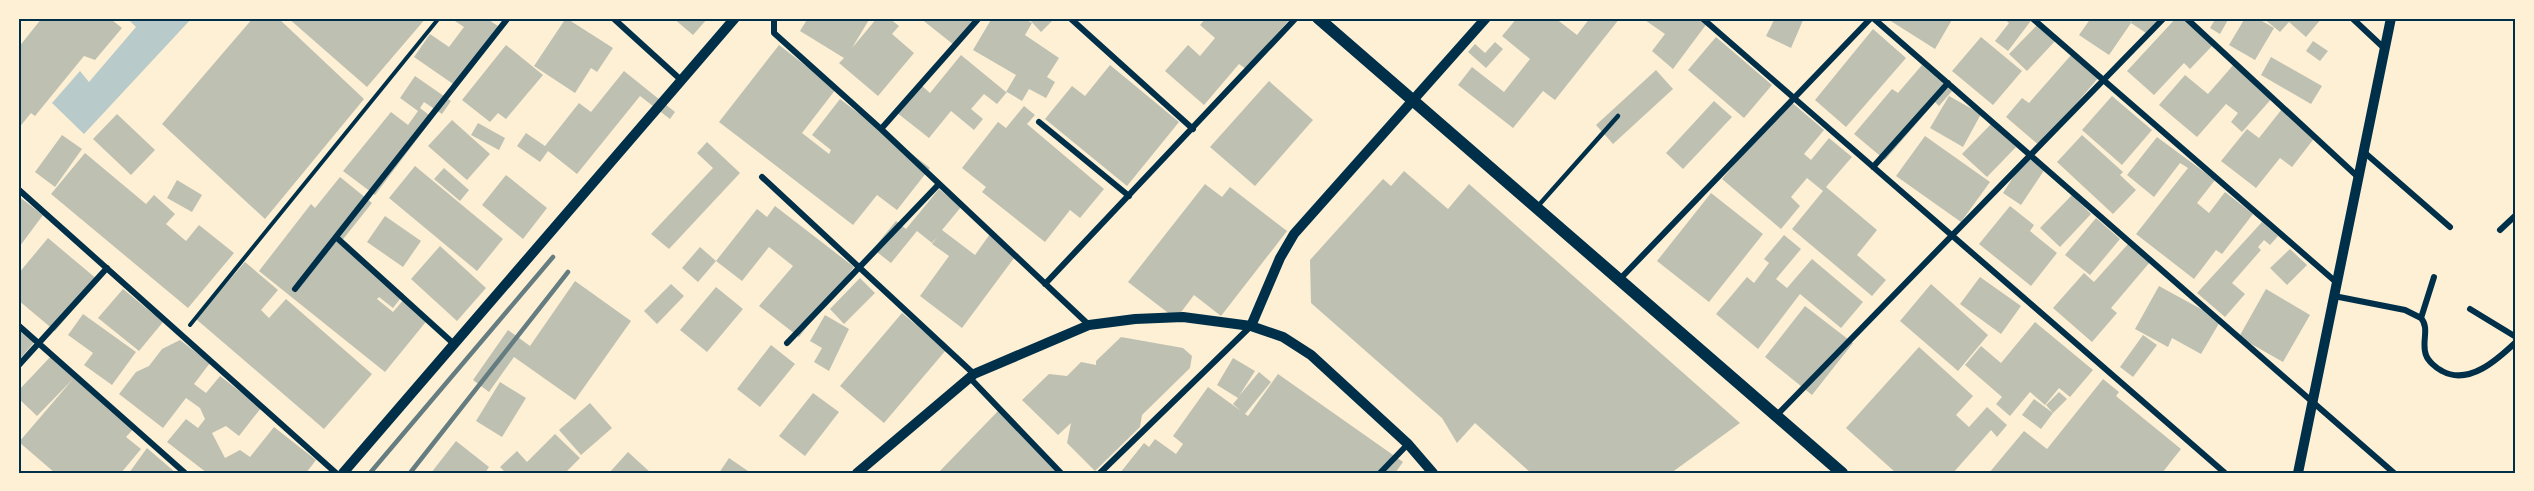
<svg xmlns="http://www.w3.org/2000/svg" width="2534" height="491" font-family="'Roboto Serif',serif">
  <style>
    .green { fill: #b9caca }
    .building { fill: #bec0b2 }
    .lines { fill: none; stroke-linecap: round; stroke-linejoin: round }
    .path { stroke: #003049; stroke-width: 4 }
    .service { stroke: #003049; stroke-width: 4.5 }
    .minor { stroke: #003049; stroke-width: 6 }
    .tertiary { stroke: #003049; stroke-width: 10 }
    .secondary { stroke: #003049; stroke-width: 12 }
    .rail { stroke: #657d81; stroke-width: 4.5 }
    .neatline { fill: none; stroke: #003049; stroke-width: 2 }
  </style>
  <rect width="100%" height="100%" fill="#fdf0d5"/>
  <path class="green" d="M127,18H192L84,134L52,103L80,71L89,82L136,27Z"/>
  <path class="building" d="M42,18H113L112,20L122,28L95,60L84,56L35,116L31,113L18,129V48Z
    M253,18H278L364,99L265,219L162,124Z
    M288,18H426L367,87Z
    M457,18H486L498,26L456,86L414,57L430,34L449,47L464,27L455,21Z
    M566,18L613,48L597,72L591,68L575,93L534,66Z
    M673,18H708L693,35Z
    M808,18H870L852,48L877,18H889L899,26L892,34L914,53L878,96L839,63L844,58L800,31Z
    M920,18H976L954,45Z
    M992,18H1023L1032,23L1025,35L1059,58L1047,77L1055,82L1046,98L1029,89L1022,101L1007,92L997,104L984,94L971,109L983,119L974,130L951,111L929,138L896,112L919,83L930,93L961,55L1006,92L1016,75L973,50Z
    M1028,18H1050L1052,21L1041,32Z
    M1206,18L1289,20L1246,69L1239,64L1204,105L1165,71L1188,45L1200,56L1215,38L1200,25Z
    M1517,18H1555L1577,35L1590,18H1620L1555,100L1543,91L1513,128L1458,85L1472,67L1504,92L1530,59L1502,36Z
    M1642,18H1703L1708,22L1673,69L1652,51L1665,34Z
    M1775,18H1804L1791,48L1766,36Z
    M1886,18H1953L1935,49Z
    M2003,18H2033L2008,51L1995,41L2009,23Z
    M2091,18H2126L2131,22L2134,18H2161L2149,35L2131,23L2109,55L2079,35Z
    M2176,18H2184L2213,45L2190,69L2184,63L2154,95L2127,71Z
    M2216,18H2229L2220,34L2210,28Z
    M2245,18H2257L2274,28L2255,60L2229,45Z
    M2263,18H2322L2306,37L2289,22L2280,32Z
    M2040,22L2057,39L2027,71L2009,54Z
    M1873,29L1906,58L1846,127L1815,100Z
    M1716,37L1772,85L1744,118L1688,70Z
    M1981,37L2022,71L1993,105L1952,71Z
    M2313,41L2328,51L2320,61L2306,51Z
    M1495,42L1503,49L1486,68L1468,52L1475,44L1485,53Z
    M506,45L543,75L506,119L498,113L490,122L462,100Z
    M779,45L836,89L802,133L829,154L831,150L812,135L840,99L930,168L897,210L877,195L853,225L719,122Z
    M2072,54L2099,77L2040,146L2006,117L2022,98L2029,103Z
    M2271,57L2322,86L2311,104L2261,75Z
    M2235,63L2273,97L2242,132L2231,122L2238,113L2226,104L2197,137L2159,105L2185,75L2208,94Z
    M1110,65L1179,122L1127,186L1045,119L1072,86L1085,96Z
    M1922,65L1952,91L1939,106L1935,102L1885,160L1854,134L1892,89L1898,93Z
    M1656,70L1673,89L1613,144L1596,125Z
    M624,71L675,112L670,119L640,96L577,174L548,151L540,162L517,146L526,133L545,146L579,103L591,112Z
    M415,76L451,101L442,114L424,102L420,108L433,118L375,195L343,171L391,112L408,125L418,111L400,98Z
    M1269,81L1313,120L1255,186L1210,147Z
    M1949,96L1981,114L1963,147L1930,128Z
    M2112,96L2152,130L2122,165L2082,130Z
    M1789,100L1824,130L1804,154L1811,160L1829,138L1852,157L1826,187L1877,230L1857,255L1886,280L1872,296L1792,229L1823,191L1807,178L1791,197L1800,206L1781,229L1722,179Z
    M1714,101L1732,117L1683,169L1666,153Z
    M1024,106L1035,115L1027,124L1104,189L1080,218L1070,210L1045,242L982,192L986,187L962,168L998,122L1006,128Z
    M2282,109L2316,136L2292,167L2280,158L2256,188L2221,161L2247,129L2259,138Z
    M117,114L155,150L131,175L93,139Z
    M452,120L490,154L467,180L428,146Z
    M478,123L505,138L499,150L471,135Z
    M1991,124L2016,147L1987,177L1962,154Z
    M62,135L82,149L55,187L35,172Z
    M2082,135L2123,172L2120,175L2136,190L2113,214L2057,162Z
    M1925,136L1990,182L1961,222L1896,176Z
    M2157,137L2215,180L2197,203L2209,213L2225,192L2253,214L2222,254L2216,250L2194,279L2136,234L2188,168L2180,163L2154,197L2127,175Z
    M707,142L740,173L669,249L651,234L713,168L697,153Z
    M85,153L146,204L154,195L175,214L166,224L186,241L199,225L234,253L188,308L51,194Z
    M2026,157L2045,169L2021,205L2003,193Z
    M415,166L503,239L477,271L389,198Z
    M444,168L469,190L460,201L434,179Z
    M1404,171L1448,209L1469,184L1740,423L1671,473H1531L1475,423L1457,443L1442,418L1311,303L1310,260L1383,179L1391,186Z
    M506,175L547,208L523,239L482,205Z
    M340,177L372,203L340,243L404,294L393,308L379,297L377,299L393,312L405,298L429,318L385,372L259,271L311,204L315,208Z
    M177,180L202,195L192,212L167,198Z
    M1205,184L1222,197L1230,187L1287,231L1221,316L1194,295L1176,319L1128,282Z
    M939,189L961,207L942,230L975,255L990,234L1017,254L962,328L920,296L949,256L932,244L938,236L932,243L917,231L891,263L873,249L896,221L906,229Z
    M1711,193L1763,234L1709,302L1657,261Z
    M2072,195L2091,214L2060,247L2040,228Z
    M18,196L43,215L20,246L18,245Z
    M775,206L854,267L799,337L759,306L793,266L769,247L742,281L716,261L757,209L767,217Z
    M2010,206L2034,225L2030,231L2057,253L2031,286L1979,244Z
    M385,216L421,241L403,267L367,242Z
    M2096,218L2120,239L2090,275L2065,255Z
    M2262,222L2278,236L2270,245L2264,240L2258,247L2261,250L2232,283L2245,294L2225,317L2197,293Z
    M1784,235L1801,249L1776,279L1787,288L1812,259L1863,302L1841,328L1800,294L1758,349L1716,314L1747,277L1754,283L1769,263L1764,259Z
    M48,238L98,280L55,331L18,300V274Z
    M2128,244L2150,262L2111,308L2117,313L2092,342L2053,308L2084,273L2094,282Z
    M440,246L486,288L457,321L411,279Z
    M700,247L716,261L698,282L682,268Z
    M2290,249L2307,265L2287,285L2270,268Z
    M245,262L278,290L261,310L269,318L286,299L372,374L324,429L196,319Z
    M1980,277L2021,306L2001,334L1960,304Z
    M860,278L875,293L844,324L830,309Z
    M575,281L631,321L575,400L514,357L489,392L473,380L508,330L530,346Z
    M671,284L684,296L657,324L644,311Z
    M1931,284L1988,335L1958,371L1900,321Z
    M2159,286L2221,320L2201,354L2172,338L2168,347L2135,329Z
    M716,287L743,309L707,352L680,330Z
    M123,289L163,322L139,351L98,318Z
    M2266,289L2310,315L2283,362L2239,337Z
    M1805,306L1853,343L1812,395L1765,357Z
    M902,313L946,350L884,423L840,386Z
    M83,314L136,352L112,385L84,365L93,353L68,335Z
    M825,315L849,329L829,371L814,362L822,348L810,341Z
    M2035,322L2093,370L2070,397L2059,388L2045,405L2030,392L2010,416L1996,404L2002,397L1965,365L1981,346L2001,363Z
    M18,323L37,339L18,361Z
    M2143,335L2157,345L2133,377L2120,367Z
    M1121,337L1183,348L1192,356L1190,368L1142,415L1140,427L1095,471L1067,443L1071,423L1058,435L1022,400L1049,374L1067,376L1081,362L1096,365V361Z
    M180,340L210,363L194,384L206,393L220,376L261,408L239,436L226,426L212,433L225,458L240,450L250,457L274,427L316,460L306,473H207L167,442L186,419L198,428L205,419L200,408L186,398L163,428L119,394L136,372L149,366L162,349Z
    M771,345L795,364L760,407L737,389Z
    M1919,347L1973,396L1956,415L1969,427L1987,407L2007,425L1997,437L1991,430L1953,473H1896L1846,428Z
    M53,354L136,426L126,437L141,449L121,473H55L19,442L73,379L37,416L18,398V391Z
    M1233,358L1255,371L1239,396L1259,372L1271,382L1245,414L1248,416L1278,374L1403,462L1395,473H1120L1144,443L1149,447L1155,439L1176,454L1183,444L1173,436L1208,387L1241,411L1233,404L1238,398L1217,385Z
    M2103,379L2119,392L2116,396L2181,449L2162,473H1989L2024,431L2047,449Z
    M500,382L526,398L502,437L476,421Z
    M2059,392L2067,399L2053,413L2046,405Z
    M813,393L839,412L805,456L779,436Z
    M2034,399L2053,413L2041,429L2022,415Z
    M590,403L612,428L581,455L559,430Z
    M999,410L1064,473H938Z
    M555,434L580,458L565,473H506L500,467L517,451L527,462Z
    M456,441L489,467L485,473H431Z
    M147,448L176,473H129Z
    M628,452L651,473H609Z
    M729,458L748,471L747,473H719Z"/>
  <g class="lines">
    <path class="path" d="M190,325L439,18"/>
    <path class="service" d="M1538,206L1618,116"/>
    <path class="minor" d="M613,18L680,79
      M774,18V33L881,129L1089,325
      M1070,18L1193,129
      M1702,18L2225,473
      M1873,18L2394,473
      M2032,18L2336,282
      M2186,18L2358,177
      M2352,18L2385,49
      M1039,122L1129,196
      M881,129L979,18
      M2364,152L2450,227
      M1873,167L1948,83
      M762,177L974,374
      M18,189L336,473
      M2500,230L2516,215
      M336,237L454,344
      M1620,279L1871,18
      M1045,284L1296,18
      M295,289L508,18
      M2334,296L2405,310L2421,318C2430,328 2421,343 2426,355C2428,361 2436,368 2442,371C2469,386 2498,359 2516,342
      M2470,309L2516,337
      M2421,318L2434,277
      M18,325L185,473
      M787,343L938,185
      M18,366L107,268
      M970,378L1061,473
      M1776,416L2164,18
      M1100,473L1250,327
      M1380,473L1408,444"/>
    <path class="tertiary" d="M1251,326L1280,258L1294,234L1486,18
      M343,473L735,18
      M857,473L974,374L1089,325L1135,319L1183,317L1251,326L1283,337L1311,355L1408,444L1433,473
      M2298,473L2391,18"/>
    <path class="secondary" d="M1318,18L1842,473"/>
    <path class="rail" d="M370,473L553,257
      M410,473L568,272"/>
  </g>
  <rect width="2534" height="491" fill="none" stroke="#fdf0d5" stroke-width="39"/>
  <rect x="20" y="20" width="2494" height="452" class="neatline"/>
</svg>
